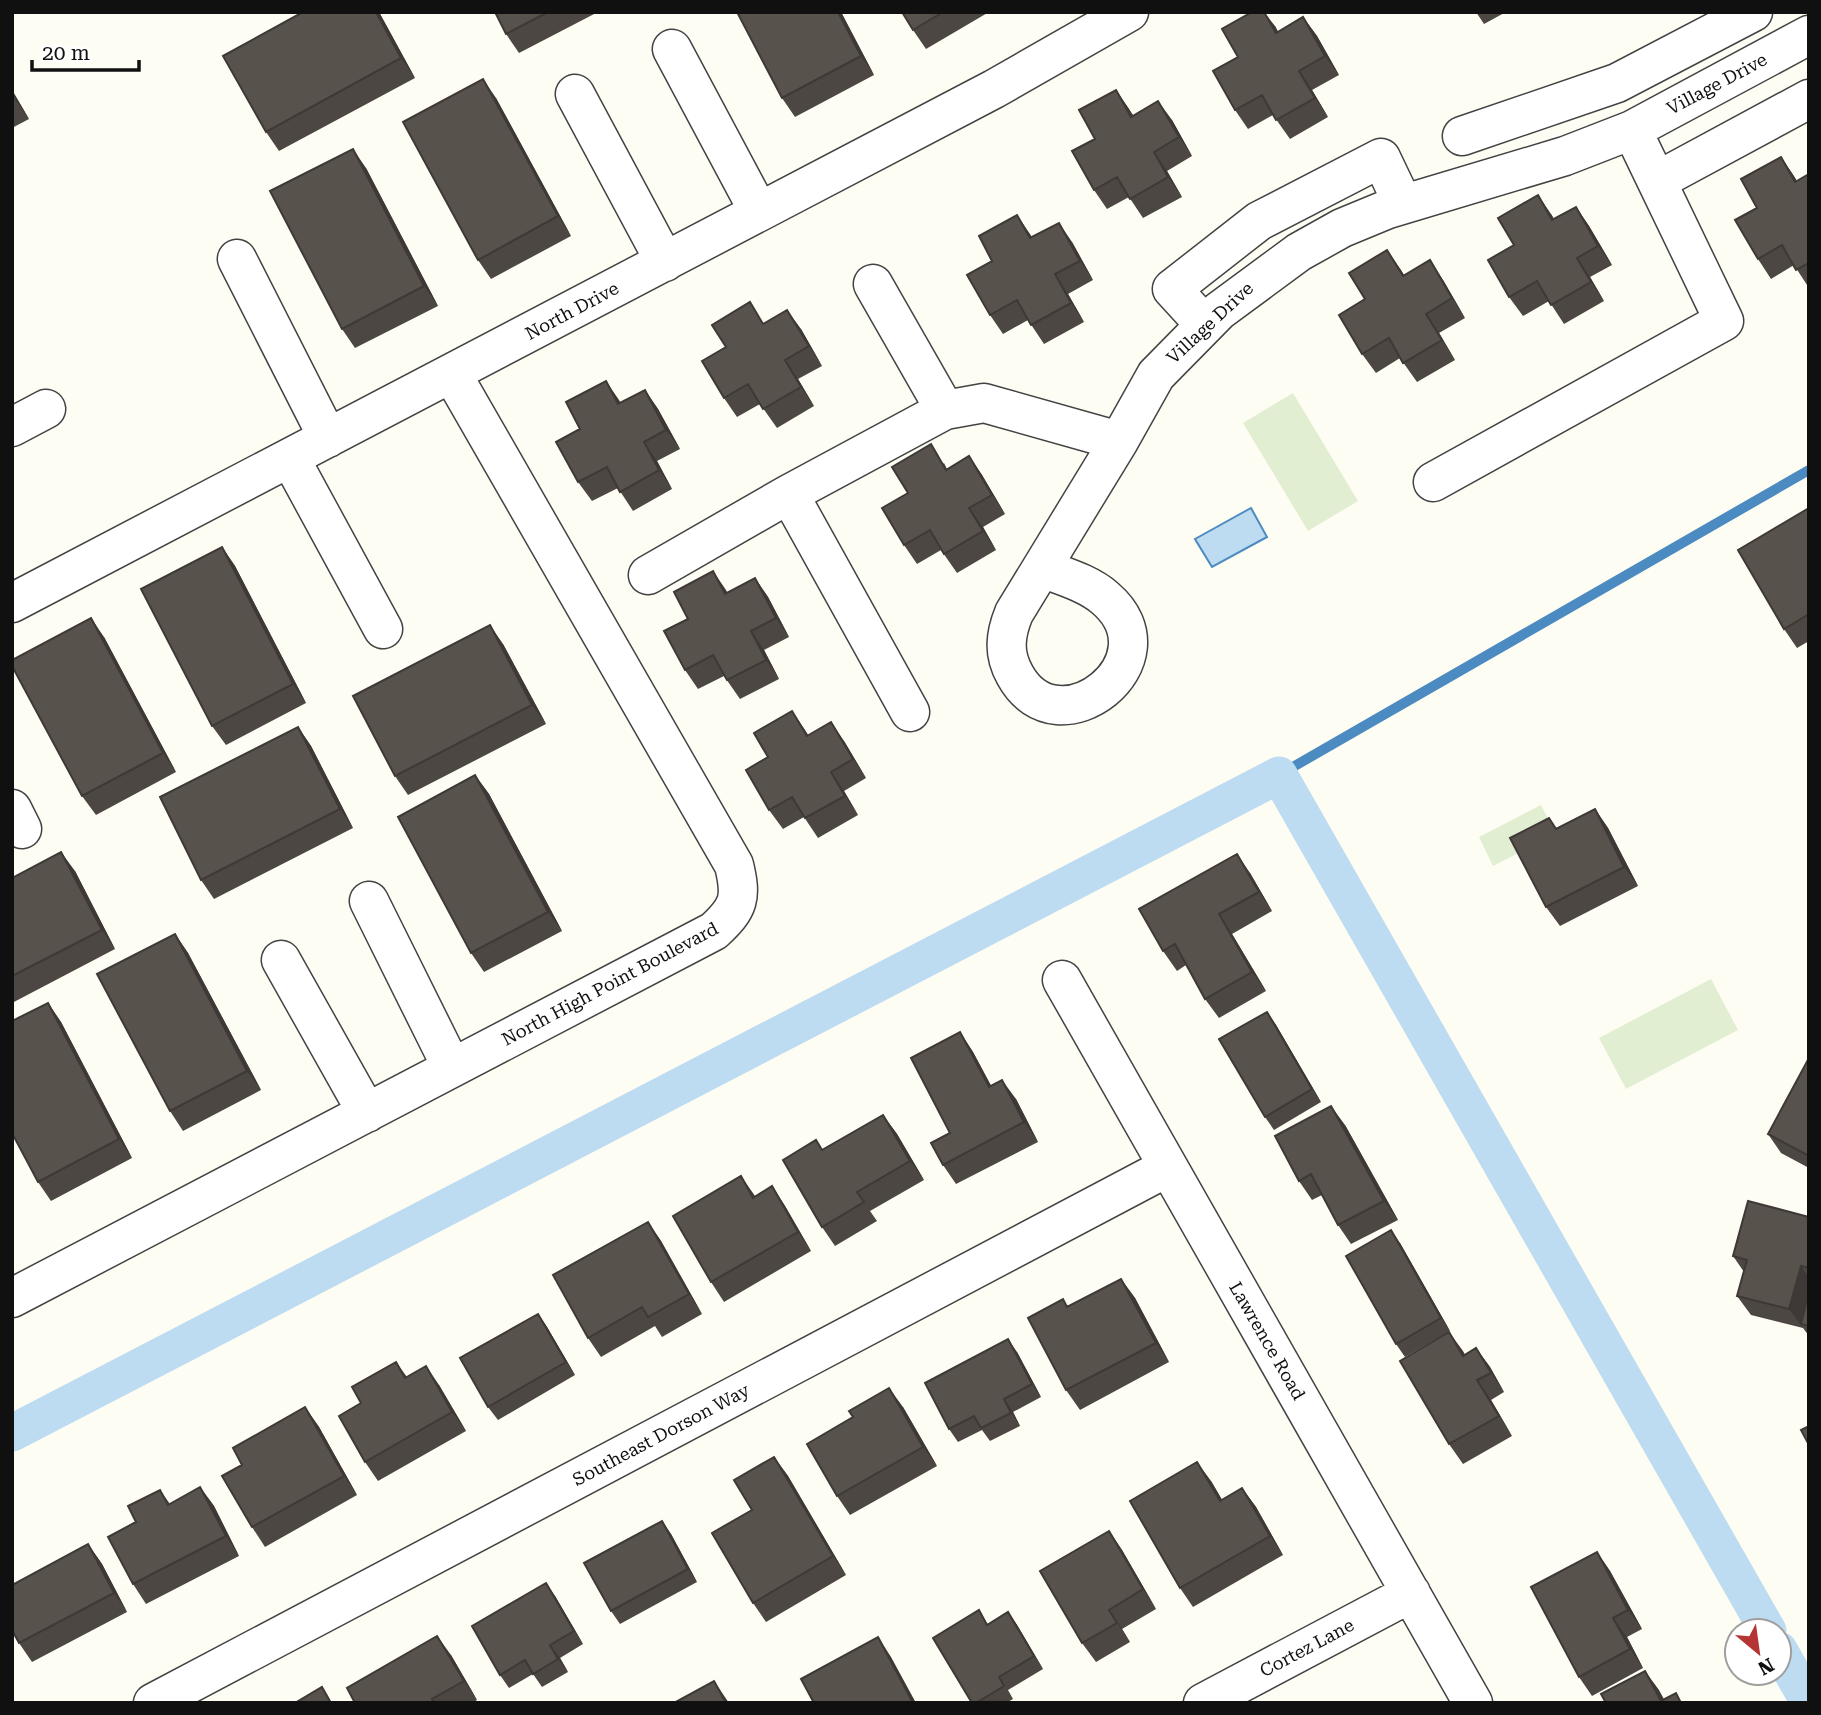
<svg xmlns="http://www.w3.org/2000/svg" width="1821" height="1715" font-family="'Roboto Serif',serif">
  <style>
    .pitch { fill: #e2eed1 }
    .water { fill: #bddbf1; stroke: #4b8bc1; stroke-width: 2 }
    .lines { fill: none; stroke-linecap: round; stroke-linejoin: round }
    .stream { stroke: #4b8bc1; stroke-width: 10 }
    .canal { stroke: #bddbf1; stroke-width: 37 }
    .minor-casing { stroke: #434343; stroke-width: 41 }
    .minor { stroke: #fff; stroke-width: 38 }
    .wall { fill: #4c4742 }
    .shaded-wall { fill: #3e3936 }
    .building { fill: #58524d; stroke: #3e3936; stroke-width: 2 }
    .labels { text-anchor: middle; stroke-width: 7; stroke-linejoin: round; paint-order: stroke }
    .street-label { font-size: 18px; fill: #101010; stroke: #fff }
  </style>
  <rect width="100%" height="100%" fill="#fefdf4"/>
  <path class="pitch" d="M1293,393L1358,501L1308,531L1243,423Z
    M1541,805L1556,834L1493,866L1479,837Z
    M1711,979L1738,1030L1626,1089L1599,1038Z"/>
  <path class="water" d="M1251,508L1267,537L1212,567L1195,539Z"/>
  <g class="lines">
    <path class="stream" d="M1279,775L1809,470"/>
    <path class="canal" d="M12,1433L1279,775L1768,1631
      M1779,1650L1809,1702"/>
    <defs>
      <path id="minor" d="M672,49L759,212
        M575,94L665,262
        M1462,136L1617,83L1753,12
        M1657,181L1809,99
        M237,259L328,438
        M873,284L945,410
        M1205,325L1172,289L1259,221L1381,158L1403,204
        M12,427L46,409
        M290,458L383,629
        M1433,482L1724,321L1632,130
        M789,494L910,712
        M1042,568C1062,576 1088,583 1105,598C1178,660 1058,754 1015,675C1003,654 1005,635 1014,613L1119,441
        M648,575L789,494L945,410L984,403L1119,441L1156,375L1219,311L1299,252L1342,228L1388,209L1565,156L1632,130L1809,35
        M12,603L994,89L1129,12
        M12,809L22,829
        M369,901L452,1068
        M281,960L367,1113
        M1062,980L1473,1703
        M12,1298L714,931C739,908 742,898 734,865L452,374
        M153,1703L1168,1167
        M1203,1703L1411,1593"/>
    </defs>
    <use href="#minor" class="minor-casing"/>
    <use href="#minor" class="minor"/>
  </g>
  <path class="wall" d="M303,12H379L415,78L279,151L266,132Z
    M495,12H598L519,53L506,34Z
    M737,12H841L874,75L795,117L782,98Z
    M902,12H989L926,49L913,30Z
    M1476,12H1506L1484,24Z
    M1303,17L1317,36L1339,75L1312,90L1328,117L1290,139L1273,115L1248,129L1235,110L1238,57L1275,26L1278,32Z
    M12,90L29,119L12,128Z
    M1116,90L1133,115L1172,120L1192,156L1167,171L1182,197L1143,218L1129,197L1107,209L1094,190L1095,139Z
    M496,98L571,236L491,279L478,260Z
    M1781,157L1797,181L1809,174V288L1794,265L1771,279L1758,259L1757,208Z
    M366,168L438,306L355,348L342,329Z
    M1576,207L1589,226L1612,265L1590,277L1604,301L1564,324L1549,301L1523,316L1509,297L1514,245L1551,214L1554,219Z
    M1032,237L1072,242L1093,280L1068,294L1084,322L1044,344L1028,320L1003,334L990,315Z
    M1387,250L1404,275L1443,280L1465,318L1439,333L1455,360L1417,382L1400,358L1376,373L1362,354L1365,299Z
    M765,323L801,329L822,366L798,379L814,406L777,428L760,404L737,417L724,398Z
    M645,390L658,409L680,449L657,461L672,489L633,511L618,488L592,501L578,482L580,429L621,403Z
    M969,456L982,475L1005,514L983,527L996,550L957,573L941,550L917,564L904,545L908,493L944,463L947,469Z
    M1809,508V641L1797,648L1784,629Z
    M222,547L235,566L306,703L226,745L212,726Z
    M755,578L768,597L789,637L764,650L779,679L740,699L724,676L698,689L685,670L688,619L727,593Z
    M104,637L176,772L96,815L82,796Z
    M503,644L546,724L408,795L395,776Z
    M792,711L808,735L844,741L866,778L844,791L858,815L818,838L804,817L783,829L769,810L768,757Z
    M298,727L311,746L353,828L214,899L201,880Z
    M475,775L489,794L562,931L484,972L471,953Z
    M1595,809L1608,828L1638,886L1560,926L1546,907L1549,818L1557,829Z
    M75,871L115,949L12,1003V878Z
    M1250,873L1272,911L1232,934L1266,991L1219,1018L1205,999L1186,965L1177,971L1163,951Z
    M175,934L188,953L261,1090L183,1131L170,1111Z
    M48,1003L61,1022L132,1158L51,1201L38,1182Z
    M1267,1012L1276,1025L1321,1102L1274,1130L1265,1117Z
    M960,1032L973,1052L991,1086L1016,1099L1038,1142L956,1184L943,1165L950,1133Z
    M1809,1058V1168L1781,1153L1768,1134Z
    M883,1115L897,1134L924,1180L870,1211L877,1221L835,1246L822,1227L823,1149Z
    M1345,1125L1398,1220L1351,1244L1338,1225L1322,1195L1312,1200L1299,1181Z
    M772,1186L785,1206L811,1251L724,1302L711,1282L755,1196Z
    M1809,1217V1336L1803,1328L1751,1315L1737,1296L1744,1272L1733,1256Z
    M648,1222L661,1241L702,1314L662,1337L655,1326L601,1357L588,1338Z
    M1400,1243L1450,1331L1405,1357L1396,1344Z
    M1121,1279L1135,1298L1169,1362L1080,1410L1066,1390L1068,1307Z
    M538,1314L547,1327L575,1375L498,1420L488,1407Z
    M1476,1348L1490,1367L1504,1392L1491,1400L1512,1436L1463,1464L1449,1444L1465,1354Z
    M1017,1352L1041,1397L1013,1412L1020,1426L990,1441L982,1430L958,1442L949,1429Z
    M396,1362L407,1377L439,1385L466,1431L378,1481L365,1462L361,1403Z
    M305,1407L319,1427L357,1495L265,1547L252,1527L242,1465Z
    M903,1407L937,1466L850,1515L837,1496Z
    M774,1457L788,1476L846,1575L766,1622L753,1603L752,1510Z
    M1211,1481L1222,1500L1242,1488L1256,1507L1283,1555L1193,1607L1180,1588Z
    M200,1487L214,1506L239,1556L146,1604L133,1584L136,1522L160,1490L170,1504Z
    M662,1521L671,1534L697,1582L620,1624L611,1611Z
    M1109,1531L1122,1550L1156,1609L1122,1629L1130,1642L1096,1662L1082,1643Z
    M88,1544L102,1564L127,1612L32,1662L19,1643Z
    M1597,1552L1610,1571L1642,1629L1627,1637L1643,1668L1592,1696L1579,1677Z
    M555,1596L583,1644L560,1658L568,1672L542,1687L533,1674L509,1688L500,1675Z
    M1008,1612L1017,1625L1043,1669L1008,1690L1013,1699L1006,1703H972L988,1624Z
    M451,1655L477,1700L472,1703H355Z"/>
  <path class="shaded-wall" d="M376,12H379L415,78L401,58Z
    M838,12H841L874,75L861,56Z
    M1264,12L1275,26L1289,52L1276,33Z
    M1303,17L1317,36L1339,75L1325,56Z
    M1299,71L1312,90L1328,117L1315,98Z
    M483,79L496,98L571,236L558,216Z
    M12,90L29,119L12,95Z
    M1116,90L1129,109L1144,136L1131,117Z
    M1158,101L1172,120L1192,156L1179,137Z
    M353,149L366,168L438,306L424,286Z
    M1154,152L1167,171L1182,197L1168,177Z
    M1781,157L1794,176L1808,201L1795,182Z
    M1538,195L1551,214L1566,239L1552,220Z
    M1576,207L1589,226L1612,265L1598,246Z
    M1017,215L1030,234L1044,258L1030,238Z
    M1059,223L1072,242L1093,280L1080,261Z
    M1387,250L1401,270L1416,295L1403,276Z
    M1577,258L1590,277L1604,301L1591,282Z
    M1430,260L1443,280L1465,318L1452,298Z
    M1055,274L1068,294L1084,322L1071,303Z
    M787,310L801,329L822,366L809,346Z
    M1426,314L1439,333L1455,360L1442,340Z
    M785,360L798,379L814,406L801,387Z
    M606,381L619,400L632,423L618,404Z
    M645,390L658,409L680,449L666,430Z
    M644,442L657,461L672,489L659,470Z
    M969,456L982,475L1005,514L992,495Z
    M969,508L983,527L996,550L983,531Z
    M222,547L235,566L306,703L293,684Z
    M713,571L726,590L738,613L725,594Z
    M755,578L768,597L789,637L776,618Z
    M91,618L104,637L176,772L163,753Z
    M490,625L503,644L546,724L532,705Z
    M751,631L764,650L779,679L766,660Z
    M792,711L805,730L820,755L807,736Z
    M831,722L844,741L866,778L853,759Z
    M298,727L311,746L353,828L340,809Z
    M831,772L844,791L858,815L845,796Z
    M475,775L489,794L562,931L548,912Z
    M1595,809L1608,828L1638,886L1624,867Z
    M61,852L75,871L115,949L102,930Z
    M1237,854L1250,873L1272,911L1259,892Z
    M1219,914L1232,934L1266,991L1252,972Z
    M175,934L188,953L261,1090L247,1071Z
    M48,1003L61,1022L132,1158L119,1139Z
    M1267,1012L1276,1025L1321,1102L1312,1089Z
    M960,1032L973,1052L1002,1106L989,1087Z
    M1002,1080L1016,1099L1038,1142L1024,1122Z
    M1331,1106L1345,1125L1398,1220L1384,1201Z
    M883,1115L897,1134L924,1180L910,1161Z
    M741,1176L755,1196L767,1217L753,1198Z
    M772,1186L785,1206L811,1251L798,1232Z
    M648,1222L661,1241L702,1314L689,1294Z
    M1391,1230L1400,1243L1450,1331L1441,1318Z
    M1801,1266L1809,1278V1306L1801,1324L1803,1328L1789,1309Z
    M1121,1279L1135,1298L1169,1362L1156,1343Z
    M538,1314L547,1327L575,1375L566,1362Z
    M1449,1332L1463,1351L1476,1375L1463,1356Z
    M1008,1339L1017,1352L1041,1397L1032,1384Z
    M1476,1348L1490,1367L1504,1392L1491,1373Z
    M426,1366L439,1385L466,1431L452,1412Z
    M1477,1380L1491,1400L1512,1436L1499,1416Z
    M889,1388L903,1407L937,1466L923,1447Z
    M1004,1399L1013,1412L1020,1426L1011,1413Z
    M305,1407L319,1427L357,1495L344,1476Z
    M774,1457L788,1476L846,1575L833,1556Z
    M1197,1462L1211,1481L1234,1520L1220,1501Z
    M200,1487L214,1506L239,1556L226,1536Z
    M1242,1488L1256,1507L1283,1555L1270,1536Z
    M662,1521L671,1534L697,1582L688,1569Z
    M1109,1531L1122,1550L1156,1609L1143,1589Z
    M88,1544L102,1564L127,1612L114,1593Z
    M1597,1552L1610,1571L1642,1629L1628,1610Z
    M546,1583L555,1596L583,1644L574,1631Z
    M1109,1610L1122,1629L1130,1642L1117,1623Z
    M1008,1612L1017,1625L1043,1669L1034,1656Z
    M1613,1618L1627,1637L1643,1668L1630,1649Z
    M437,1636L451,1655L477,1700L464,1681Z
    M878,1637L891,1657L916,1703H913Z
    M550,1645L560,1658L568,1672L558,1659Z
    M1645,1671L1659,1690L1666,1703H1662Z
    M714,1681L729,1703H726Z"/>
  <path class="building" d="M303,12H376L401,58L266,132L223,56Z
    M495,12H548L506,34Z
    M737,12H838L861,56L782,98Z
    M902,12H943L913,30Z
    M1252,12H1264L1276,33L1303,17L1325,56L1299,71L1315,98L1276,120L1262,95L1235,110L1213,71L1238,57L1222,29Z
    M483,79L558,216L478,260L403,122Z
    M1116,90L1131,117L1158,101L1179,137L1154,152L1168,177L1130,199L1117,177L1094,190L1072,151L1095,139L1079,110Z
    M353,149L424,286L342,329L270,191Z
    M1781,157L1795,182L1809,174V263L1796,270L1782,245L1758,259L1735,220L1757,208L1741,179Z
    M1538,195L1552,220L1576,207L1598,246L1577,258L1591,282L1551,305L1537,281L1509,297L1488,260L1514,245L1498,218Z
    M1017,215L1030,238L1059,223L1080,261L1055,274L1071,303L1031,325L1017,300L990,315L967,275L992,261L979,236Z
    M1387,250L1403,276L1430,260L1452,298L1426,314L1442,340L1403,363L1389,338L1362,354L1339,315L1365,299L1349,273Z
    M750,302L763,324L787,310L809,346L785,360L801,387L763,409L748,384L724,398L702,361L726,347L712,325Z
    M606,381L618,404L645,390L666,430L644,442L659,470L620,492L607,467L578,482L556,442L580,429L566,402Z
    M931,444L946,470L969,456L992,495L969,508L983,531L944,554L930,530L904,545L882,508L908,493L892,467Z
    M1809,508V614L1784,629L1738,550Z
    M222,547L293,684L212,726L141,589Z
    M713,571L725,594L755,578L776,618L751,631L766,660L727,680L713,655L685,670L664,631L688,619L674,592Z
    M91,618L163,753L82,796L12,666V660Z
    M490,625L532,705L395,776L353,696Z
    M792,711L807,736L831,722L853,759L831,772L845,796L805,818L792,797L769,810L746,770L768,757L754,733Z
    M298,727L340,809L201,880L160,797Z
    M475,775L548,912L471,953L398,817Z
    M1595,809L1624,867L1546,907L1510,838L1549,818L1556,829Z
    M61,852L102,930L12,976V878Z
    M1237,854L1259,892L1219,914L1252,972L1205,999L1175,944L1163,951L1139,909Z
    M175,934L247,1071L170,1111L97,974Z
    M48,1003L119,1139L38,1182L12,1133V1021Z
    M1267,1012L1312,1089L1265,1117L1219,1039Z
    M960,1032L989,1087L1002,1080L1024,1122L943,1165L931,1143L950,1133L911,1058Z
    M1809,1058V1156L1768,1134Z
    M1331,1106L1384,1201L1338,1225L1311,1174L1299,1181L1275,1136Z
    M883,1115L910,1161L857,1192L864,1202L822,1227L783,1160L816,1140L822,1150Z
    M741,1176L753,1198L772,1186L798,1232L711,1282L673,1216Z
    M1748,1201L1809,1217V1268L1801,1266L1789,1309L1737,1296L1747,1260L1733,1256Z
    M648,1222L689,1294L648,1317L642,1307L588,1338L553,1275Z
    M1391,1230L1441,1318L1396,1344L1346,1256Z
    M1121,1279L1156,1343L1066,1390L1028,1318L1063,1299L1067,1307Z
    M1809,1292V1326L1801,1324Z
    M538,1314L566,1362L488,1407L460,1358Z
    M1449,1332L1463,1356L1476,1348L1491,1373L1477,1380L1499,1416L1449,1444L1400,1361Z
    M1008,1339L1032,1384L1004,1399L1011,1413L981,1428L974,1416L949,1429L925,1383Z
    M396,1362L405,1378L426,1366L452,1412L365,1462L339,1416L361,1403L352,1387Z
    M889,1388L923,1447L837,1496L807,1444L853,1417L849,1411Z
    M305,1407L344,1476L252,1527L222,1476L242,1465L233,1448Z
    M1809,1426V1445L1801,1430Z
    M774,1457L833,1556L753,1603L712,1533L752,1510L734,1480Z
    M1197,1462L1220,1501L1242,1488L1270,1536L1180,1588L1130,1501Z
    M200,1487L226,1536L133,1584L108,1537L136,1522L128,1506L160,1490L168,1505Z
    M662,1521L688,1569L611,1611L584,1563Z
    M1109,1531L1143,1589L1109,1610L1117,1623L1082,1643L1040,1571Z
    M88,1544L114,1593L19,1643L12,1630V1585Z
    M1597,1552L1628,1610L1613,1618L1630,1649L1579,1677L1531,1587Z
    M546,1583L574,1631L550,1645L558,1659L533,1674L525,1660L500,1675L472,1626Z
    M979,1610L987,1625L1008,1612L1034,1656L999,1677L1004,1686L976,1703H972L933,1638Z
    M437,1636L464,1681L432,1699L434,1703H355L347,1688Z
    M878,1637L913,1703H814L801,1679Z
    M1645,1671L1661,1701L1676,1693L1681,1703H1606L1601,1694Z
    M714,1681L726,1703H674Z
    M322,1687L331,1703H295Z"/>
  <g class="labels">
    <g class="street-label">
      <text transform="translate(1717 84) rotate(-28)" y="6">Village Drive</text>
      <text transform="translate(572 311) rotate(-28)" y="6">North Drive</text>
      <text transform="translate(1210 323) rotate(-43)" y="6">Village Drive</text>
      <text transform="translate(610 984) rotate(-28)" y="6">North High Point Boulevard</text>
      <text transform="translate(1267 1341) rotate(60)" y="6">Lawrence Road</text>
      <text transform="translate(661 1435) rotate(-28)" y="6">Southeast Dorson Way</text>
      <text transform="translate(1307 1648) rotate(-28)" y="6">Cortez Lane</text>
    </g>
  </g>
  <rect width="1821" height="1715" fill="none" stroke="#101010" stroke-width="28"/>
  <g transform="translate(1758 1652) rotate(151)"><circle r="33" fill="#ffffff" stroke="#9f9f9f" stroke-width="2"/>
  <path d="M0-5L12 26L0 18L-12 26Z" fill="#b43534"/>
  <text y="-10" font-size="19" font-weight="bold" text-anchor="middle" fill="#101010">N</text>
  </g>
  <path d="M32 60v10h107v-10" fill="none" stroke="#101010" stroke-width="3.5"/>
  <text x="42" y="60" font-size="21" fill="#101010" stroke="#ffffff" stroke-width="5" paint-order="stroke">20 m</text>
</svg>
